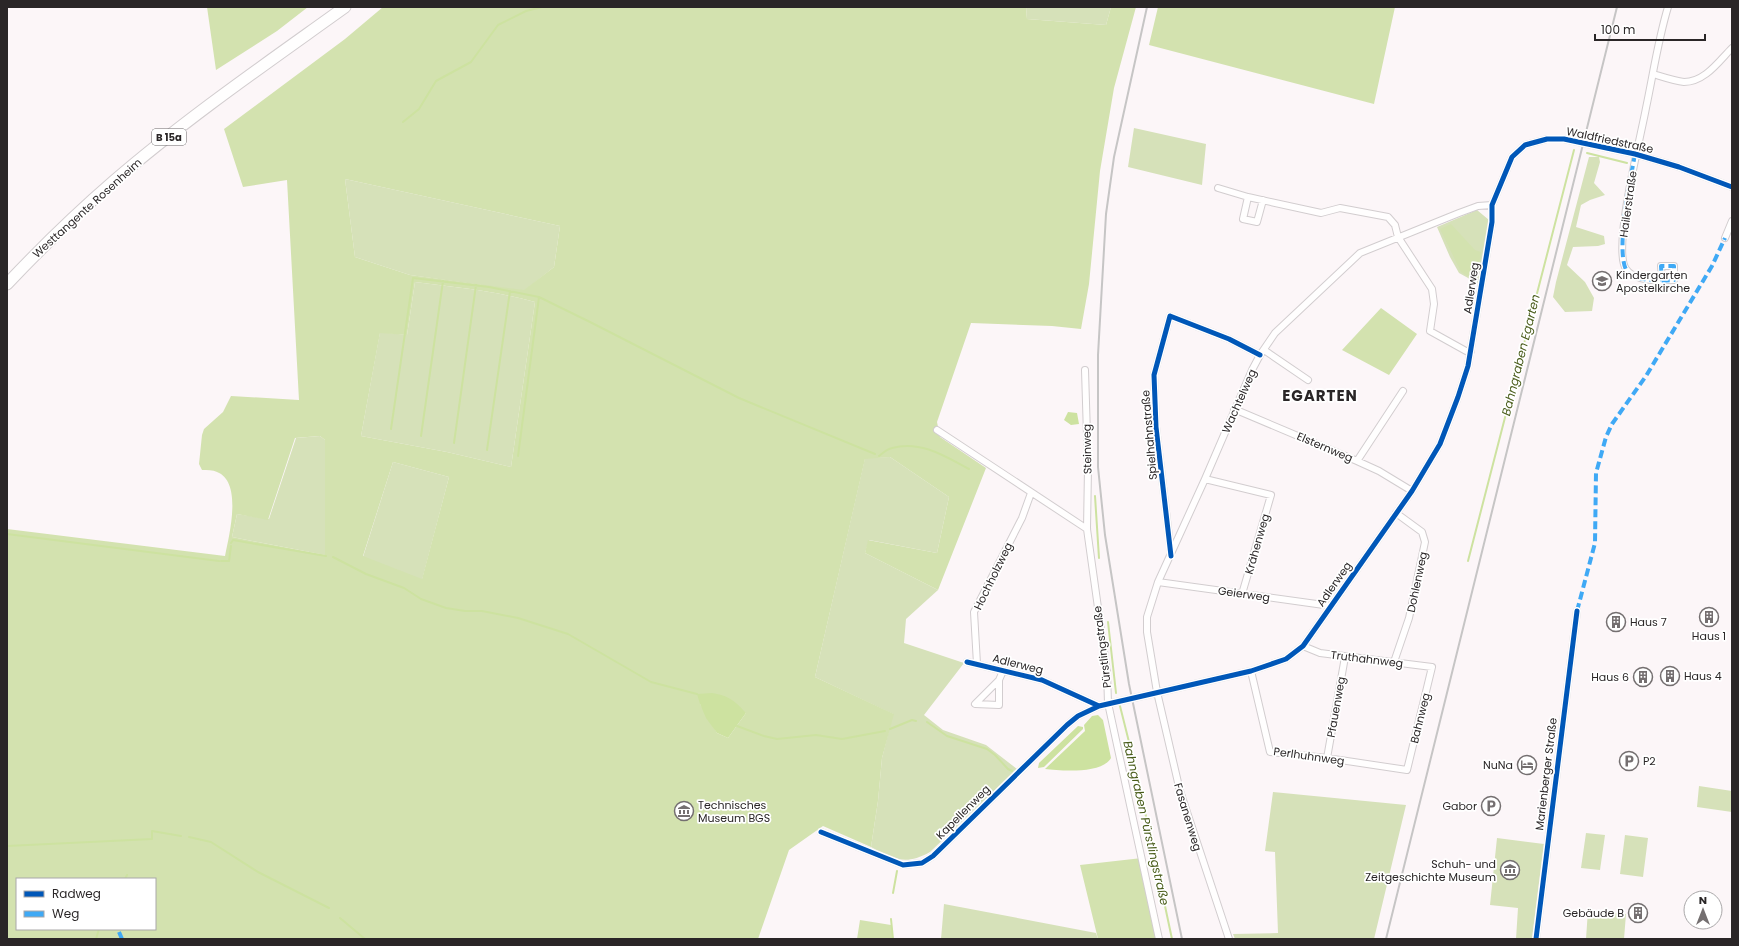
<svg xmlns="http://www.w3.org/2000/svg" width="1739" height="946" font-family="Poppins,sans-serif">
  <style>
    .green { fill: #d6e1b9 }
    .forest { fill: #d3e2af; fill-rule: evenodd }
    .water { fill: #cde2a0 }
    .lines { fill: none; stroke-linecap: round; stroke-linejoin: round }
    .stream { stroke: #cde2a0; stroke-width: 2 }
    .street-casing { stroke: #d2cdcf; stroke-width: 8 }
    .highway-casing { stroke: #d2cdcf; stroke-width: 13 }
    .street { stroke: #fffefe; stroke-width: 6 }
    .highway { stroke: #fffefe; stroke-width: 11 }
    .rail { stroke: #c6c5c5; stroke-width: 2 }
    .quiet { stroke: #3fa9f5; stroke-width: 4; stroke-dasharray: 8 4; stroke-linecap: butt }
    .cycleway-casing { stroke: #fff; stroke-width: 8 }
    .cycleway { stroke: #0057b8; stroke-width: 5 }
    .labels { text-anchor: middle; stroke-width: 3.5; stroke-linejoin: round; paint-order: stroke }
    .shield { fill: #fff; stroke: #6a6768; stroke-width: 1 }
    .shield-label { font-size: 10px; font-weight: bold; fill: #2a2627 }
    .street-label { font-size: 11px; fill: #2a2627; stroke: #fff }
    .poi-label { font-size: 11px; fill: #2a2627; stroke: #fff; text-anchor: start }
    .water-label { font-size: 12px; font-style: italic; fill: #495c1a; stroke: #fff }
    .district-label { font-size: 15px; font-weight: bold; letter-spacing: 1px; fill: #2a2627; stroke: #fff }
  </style>
  <rect width="100%" height="100%" fill="#fcf6f8"/>
  <path class="green" d="M1026,7H1111L1106,25L1027,19Z
    M1134,128L1206,144L1202,185L1128,167Z
    M1589,157H1599L1600,162L1594,183L1605,195L1590,200L1581,205L1576,227L1604,236L1605,244L1598,246L1573,247L1567,265L1585,282L1594,298L1592,311L1565,312L1553,297L1556,282Z
    M345,179L560,226L554,267L524,291L410,275L355,257Z
    M1477,210L1489,220L1479,284L1459,273L1450,257L1437,227Z
    M415,282C455,287 496,291 535,302L511,467L447,452L361,436L380,332L407,335Z
    M320,436L325,440V555L232,537L237,514L269,519L296,438Z
    M890,457L949,497L937,553L869,540L865,553L938,590L906,619L904,643L964,663L924,715L943,730L986,745L1017,769L930,852C905,866 894,859 871,847L878,801L882,758L893,714L815,677L865,458Z
    M393,462L449,477L422,580L363,557Z
    M1699,786L1732,791V812L1697,807Z
    M1273,792L1406,805L1374,939H1235L1233,934L1278,933L1275,852L1265,851Z
    M1586,833L1605,835L1600,870L1581,868Z
    M1625,835L1648,838L1643,877L1620,874Z
    M1497,838L1544,844L1532,939H1516L1518,908L1490,905Z
    M944,904L1096,933L1098,939H941Z
    M1588,910L1626,914L1624,939H1586Z"/>
  <path class="forest" d="M207,7H308L277,31L216,70Z
    M383,7H1026L1027,19L1106,25L1111,7H1136L1114,88L1100,171L1089,284L1081,329L1052,326L971,323L937,422L940,437L986,468L938,590L865,553L868,540L937,553L949,497L890,457L865,459L815,677L894,714L882,758L878,801L871,847L823,826L789,850L758,939H7V529L225,556C229,536 243,482 217,472C213,470 207,470 202,470L199,464L202,435L204,429L223,412L231,396L299,400L287,180L243,187L224,129L345,39ZM345,179L560,226L554,267L524,290L410,275L355,257ZM415,282C455,287 496,291 535,302L511,467L447,452L361,436L380,333L407,335ZM320,436L325,440V555L232,537L237,514L268,520L295,438ZM393,462L449,477L422,579L363,556ZM700,704L746,713L728,738L717,733ZM17,879H155V929H17Z
    M1158,7H1395L1374,104L1149,45Z
    M1451,224L1475,250L1481,252L1476,281L1461,272L1440,229Z
    M1381,308L1417,334L1389,375L1342,350Z
    M1142,858L1159,939H1098L1080,865Z
    M860,920L891,925L893,939H857Z"/>
  <path class="water" d="M1068,412L1077,413L1079,424L1071,425L1064,420Z
    M712,693C729,696 734,700 746,713L728,738L717,733L706,718L700,704L697,694Z
    M1098,715L1103,720L1111,758C1102,774 1062,771 1045,769L1085,731L1084,725L1092,716Z
    M1078,726L1083,727V729L1044,767L1038,768L1039,763Z"/>
  <g class="lines">
    <path class="stream" d="M403,122L419,109L436,81L471,62L498,25L526,11L542,7
      M1587,153L1627,163
      M391,429L413,278L489,287L539,297L590,322L739,398L875,454
      M421,436L443,281
      M454,443L476,285
      M487,450L510,291
      M518,456L539,297
      M879,456C883,453 887,449 892,448C920,440 945,456 969,469
      M1095,496L1099,558
      M7,534L219,561
      M231,543L233,540L326,556
      M333,557L366,574L404,588L421,599L446,608L465,611H482L518,618L568,634L651,682L697,694
      M221,561H229L231,546
      M1468,561L1574,150
      M1108,622L1116,693
      M1120,706L1137,774L1172,939
      M927,722L947,736L987,749L995,755L1008,769L1012,771
      M737,726L764,736L777,739L816,735L842,739L885,731
      M890,729L912,720L916,721
      M189,837L211,842L258,872L329,908
      M7,846L152,839V831L181,836
      M125,879L127,875
      M893,893L897,871
      M340,918L365,939
      M891,919L893,939
      M96,939L99,929"/>
    <defs>
      <path id="street" d="M1653,74C1663,77 1674,81 1684,82C1705,82 1719,61 1732,48
        M1218,188L1248,197L1321,213L1340,208L1388,217L1395,225L1398,237L1432,289L1434,304L1430,331L1466,351H1471
        M1248,197L1243,219L1257,222L1263,200
        M1725,238L1732,221
        M1662,281L1661,266H1674V280C1660,281 1635,282 1626,269C1612,249 1641,136 1646,108C1653,75 1658,40 1668,7
        M1264,350L1308,380
        M1085,370L1088,468L1087,529L1107,672L1108,703L1159,939
        M1234,409L1357,461L1379,471L1412,491
        M937,430L1087,529
        M1357,461L1403,391
        M1205,479L1271,495L1242,594
        M1171,554L1156,427L1154,375L1170,316L1229,339L1260,355
        M1158,582L1331,606
        M967,662L1042,680L1099,706L1251,671L1286,659L1303,646L1412,491L1440,444L1458,397L1468,366L1492,222V205L1512,157L1525,145L1547,139H1564L1635,154L1679,167L1732,187
        M1394,662L1409,618L1425,542L1422,532L1396,513
        M977,664L974,612L1022,518L1031,493
        M1251,671L1270,752L1327,758L1407,770L1432,667L1320,653L1303,646
        M999,680L975,704L999,705V680L1003,671
        M1327,758L1345,657
        M821,832L903,865L922,863L933,856L1067,725L1078,716L1099,706
        M1229,939L1180,791L1157,692L1147,632V617L1158,582L1205,479L1252,370L1260,355L1275,333L1360,253L1459,213L1478,206L1492,205
        M1536,939L1577,611"/>
      <path id="highway" d="M7,284C41,248 77,213 114,181C187,118 267,63 345,7"/>
    </defs>
    <use href="#street" class="street-casing"/>
    <use href="#highway" class="highway-casing"/>
    <use href="#street" class="street"/>
    <use href="#highway" class="highway"/>
    <path class="rail" d="M1147,7L1114,157L1106,214L1098,355V467L1105,535L1129,684L1182,939
      M1386,939L1617,7"/>
    <path class="quiet" d="M1635,154C1631,177 1613,259 1629,274C1638,281 1663,281 1674,280V266H1661L1662,281
      M1577,611L1595,543L1596,473L1606,437L1612,424L1646,376L1712,266L1725,238
      M119,932L122,939"/>
    <defs>
      <path id="cycleway" d="M1171,556L1156,427L1154,375L1170,316L1229,339L1260,355
        M967,662L1042,680L1099,706L1251,671L1286,659L1303,646L1412,491L1440,444L1458,397L1468,366L1492,222V205L1512,157L1525,145L1547,139H1564L1635,154L1679,167L1732,187
        M821,832L903,865L922,863L933,856L1067,725L1078,716L1099,706
        M1536,939L1577,611"/>
    </defs>
    <use href="#cycleway" class="cycleway-casing"/>
    <use href="#cycleway" class="cycleway"/>
  </g>
  <defs>
    <symbol id="school-ring" viewBox="-11 -11 22 22"><circle r="9.5" fill="#fff" stroke="#746f70" stroke-width="1.5"/><path d="M0-5L7-2L0 1L-7-2ZM-4 1L0 2.5L4 1V4Q0 6-4 4Z" fill="#746f70"/></symbol>
    <symbol id="building-ring" viewBox="-11 -11 22 22"><circle r="9.5" fill="#fff" stroke="#746f70" stroke-width="1.5"/><path d="M-4-6H4V6H1V3H-1V6H-4ZM-2.5-4.3h1.7v1.8h-1.7ZM.8-4.3h1.7v1.8H.8ZM-2.5-1h1.7V.8h-1.7ZM.8-1h1.7V.8H.8Z" fill="#746f70"/></symbol>
    <symbol id="parking-ring" viewBox="-11 -11 22 22"><circle r="9.5" fill="#fff" stroke="#746f70" stroke-width="1.5"/><path d="M-3.5-5.5H1a3.5 3.5 0 0 1 0 7H-1V5.5H-3.5ZM-1-3.4V-.6H.8a1.4 1.4 0 0 0 0-2.8Z" fill="#746f70"/></symbol>
    <symbol id="hotel-ring" viewBox="-11 -11 22 22"><circle r="9.5" fill="#fff" stroke="#746f70" stroke-width="1.5"/><path d="M-6-4.5h1.5V1H6V5H4.5V3h-9V5H-6ZM-4 0a1.8 1.8 0 1 1 3.6 0ZM.5 0V-2.5h3Q6-2.5 6 0Z" fill="#746f70"/></symbol>
    <symbol id="museum-ring" viewBox="-11 -11 22 22"><circle r="9.5" fill="#fff" stroke="#746f70" stroke-width="1.5"/><path d="M0-6L6-3V-2H-6V-3ZM-5-1h2V3h-2ZM-1-1h2V3h-2ZM3-1h2V3H3ZM-6 4H6V6H-6Z" fill="#746f70"/></symbol>
  </defs>
  <g fill-rule="evenodd">
    <use href="#school-ring" x="1591" y="270" width="22" height="22"/>
    <use href="#building-ring" x="1698" y="606" width="22" height="22"/>
    <use href="#building-ring" x="1605" y="611" width="22" height="22"/>
    <use href="#building-ring" x="1659" y="665" width="22" height="22"/>
    <use href="#building-ring" x="1632" y="666" width="22" height="22"/>
    <use href="#parking-ring" x="1618" y="750" width="22" height="22"/>
    <use href="#hotel-ring" x="1516" y="754" width="22" height="22"/>
    <use href="#parking-ring" x="1480" y="795" width="22" height="22"/>
    <use href="#museum-ring" x="673" y="800" width="22" height="22"/>
    <use href="#museum-ring" x="1499" y="859" width="22" height="22"/>
    <use href="#building-ring" x="1627" y="902" width="22" height="22"/>
  </g>
  <g class="labels">
    <rect class="shield" x="152" y="129" width="34" height="16" rx="3"/>
    <g class="shield-label">
      <text x="169" y="141">B 15a</text>
    </g>
    <g class="street-label">
      <text transform="translate(1610 140) rotate(12)" y="4">Waldfriedstraße</text>
      <text transform="translate(1628 204) rotate(-82)" y="4">Hailerstraße</text>
      <text transform="translate(87 208) rotate(-42)" y="4">Westtangente Rosenheim</text>
      <text transform="translate(1471 288) rotate(-81)" y="4">Adlerweg</text>
      <text transform="translate(1239 401) rotate(-66)" y="4">Wachtelweg</text>
      <text transform="translate(1149 435) rotate(-95)" y="4">Spielhahnstraße</text>
      <text transform="translate(1325 447) rotate(23)" y="4">Elsternweg</text>
      <text transform="translate(1087 449) rotate(-91)" y="4">Steinweg</text>
      <text transform="translate(1257 544) rotate(-74)" y="4">Krähenweg</text>
      <text transform="translate(993 576) rotate(-64)" y="4">Hochholzweg</text>
      <text transform="translate(1417 582) rotate(-78)" y="4">Dohlenweg</text>
      <text transform="translate(1334 584) rotate(-55)" y="4">Adlerweg</text>
      <text transform="translate(1244 594) rotate(8)" y="4">Geierweg</text>
      <text transform="translate(1102 647) rotate(-97)" y="4">Pürstlingstraße</text>
      <text transform="translate(1367 659) rotate(7)" y="4">Truthahnweg</text>
      <text transform="translate(1018 664) rotate(14)" y="4">Adlerweg</text>
      <text transform="translate(1336 707) rotate(-80)" y="4">Pfauenweg</text>
      <text transform="translate(1420 718) rotate(-76)" y="4">Bahnweg</text>
      <text transform="translate(1309 756) rotate(8)" y="4">Perlhuhnweg</text>
      <text transform="translate(1546 774) rotate(-83)" y="4">Marienberger Straße</text>
      <text transform="translate(963 812) rotate(-45)" y="4">Kapellenweg</text>
      <text transform="translate(1188 817) rotate(73)" y="4">Fasanenweg</text>
    </g>
    <g class="poi-label">
      <text x="1616" y="279">Kindergarten<tspan x="1616" dy="13">Apostelkirche</tspan></text>
      <text x="1630" y="626">Haus 7</text>
      <text x="1709" y="640" text-anchor="middle">Haus 1</text>
      <text x="1684" y="680">Haus 4</text>
      <text x="1629" y="681" text-anchor="end">Haus 6</text>
      <text x="1643" y="765">P2</text>
      <text x="1513" y="769" text-anchor="end">NuNa</text>
      <text x="698" y="809">Technisches<tspan x="698" dy="13">Museum BGS</tspan></text>
      <text x="1477" y="810" text-anchor="end">Gabor</text>
      <text x="1496" y="868" text-anchor="end">Schuh- und<tspan x="1496" dy="13">Zeitgeschichte Museum</tspan></text>
      <text x="1624" y="917" text-anchor="end">Gebäude B</text>
    </g>
    <g class="water-label">
      <text transform="translate(1521 355) rotate(-76)" y="4">Bahngraben Egarten</text>
      <text transform="translate(1146 823) rotate(77)" y="4">Bahngraben Pürstlingstraße</text>
    </g>
    <g class="district-label">
      <text x="1320" y="401">EGARTEN</text>
    </g>
  </g>
  <rect width="1739" height="946" fill="none" stroke="#2a2627" stroke-width="16"/>
  <rect x="16" y="878" width="140" height="52" fill="#ffffff" stroke="#aaa8a9"/>
  <rect x="24" y="891" width="20" height="6" fill="#0057b8" stroke="#aaa8a9"/>
  <text x="52" y="898" font-size="12" fill="#2a2627">Radweg</text>
  <rect x="24" y="911" width="20" height="6" fill="#3fa9f5" stroke="#aaa8a9"/>
  <text x="52" y="918" font-size="12" fill="#2a2627">Weg</text>
  <g transform="translate(1703 910)"><circle r="19" fill="#ffffff" stroke="#aaa8a9"/>
  <path d="M0-3L7 15L0 10L-7 15Z" fill="#746f70"/>
  <text y="-6" font-size="11" font-weight="bold" text-anchor="middle" fill="#2a2627">N</text>
  </g>
  <path d="M1595 34v6h110v-6" fill="none" stroke="#2a2627" stroke-width="2"/>
  <text x="1601" y="34" font-size="12" fill="#2a2627" stroke="#ffffff" stroke-width="3" paint-order="stroke">100 m</text>
</svg>
